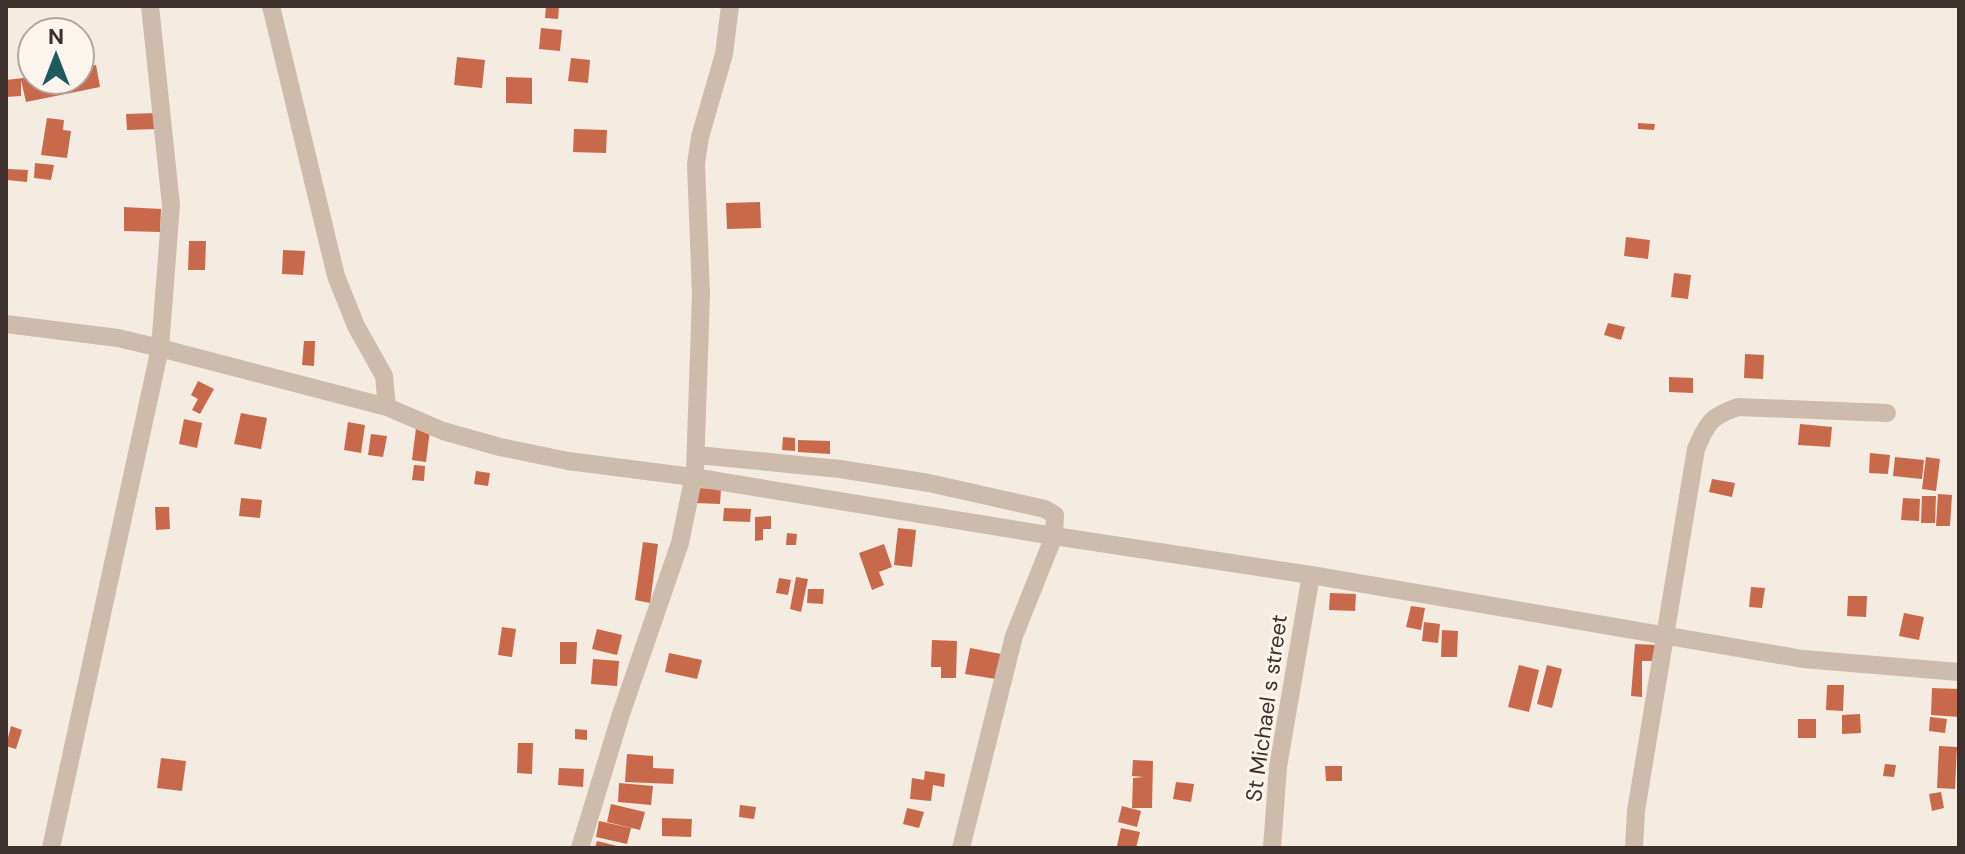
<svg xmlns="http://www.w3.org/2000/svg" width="1965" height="854" font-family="'DM Sans',sans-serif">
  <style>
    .building { fill: #c8694b }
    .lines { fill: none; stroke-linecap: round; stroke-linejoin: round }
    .minor { stroke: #cdbbac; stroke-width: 18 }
    .labels { text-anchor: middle; stroke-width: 6; stroke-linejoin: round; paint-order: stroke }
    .street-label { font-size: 22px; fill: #3b302b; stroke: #fbf5ee }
  </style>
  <rect width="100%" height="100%" fill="#f4ebe1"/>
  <path class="building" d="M546,6H559L558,19L545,18Z
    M541,28L562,30L560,51L539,49Z
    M457,57L485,60L482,88L454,85Z
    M571,58L590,60L588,83L568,81Z
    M96,65L100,87L26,102L21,80V96L6,97V80L32,77V80H80V68Z
    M506,77L532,78V104L506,103Z
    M157,113V129L127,130L126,114Z
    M47,118L64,120L63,130L71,131L67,158L41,155Z
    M1638,123L1655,124L1654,130L1638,129Z
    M574,129L607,130L606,153L573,152Z
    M35,163L54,165L51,180L34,178Z
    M8,169L28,170L27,182L7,180Z
    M760,202L761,228L727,229L726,203Z
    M124,207L161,209L160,232L124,231Z
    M1626,237L1650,240L1648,259L1624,256Z
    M189,241H206L205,270H188Z
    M283,250L305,251L303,275L282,274Z
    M1674,273L1691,275L1688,299L1671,297Z
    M1608,323L1625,327L1621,340L1604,335Z
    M304,341H315L314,366L302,365Z
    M1745,354L1764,355L1763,379L1744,378Z
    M1669,377L1693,378V393L1669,392Z
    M198,381L214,389L200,414L192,410L198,399L191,395Z
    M241,413L267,418L261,449L234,444Z
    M184,419L202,423L197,448L179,444Z
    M348,422L365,425L361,453L344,450Z
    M1800,424L1832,427L1830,447L1798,445Z
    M416,428L430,430L426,462L412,460Z
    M371,434L387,436L383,457L368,455Z
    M783,437L795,438V451L782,450Z
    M798,440L830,441V454L798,452Z
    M1870,453L1890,455L1888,474L1869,473Z
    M1895,457L1924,460L1922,479L1893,476Z
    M1926,457L1940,459L1936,491L1922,489Z
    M414,465L425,466L424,481L412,480Z
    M476,471L490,473L488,486L474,484Z
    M1712,479L1735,483L1732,497L1709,492Z
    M696,488L721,489L720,504L695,503Z
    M1938,494L1952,495L1950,526H1936Z
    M1922,496H1936L1935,523H1921Z
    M241,498L262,500L260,518L239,516Z
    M1903,498L1920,499L1919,521L1901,520Z
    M155,507H169L170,529L156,530Z
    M724,508L751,509L750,522L723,521Z
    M771,516V529H763V540L755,541V517Z
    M898,528L916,530L912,567L894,565Z
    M787,533L797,534L796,545H786Z
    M643,542L658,544L650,603L635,600Z
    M884,544L892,567L879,572L884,585L872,590L859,553Z
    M796,577L808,579L801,612L790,609Z
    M779,578L791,580L788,595L776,593Z
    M1751,587L1765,588L1762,608L1749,607Z
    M808,589H824L823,604L807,603Z
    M1330,593L1356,594L1355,611L1329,610Z
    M1848,596H1867L1866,617L1847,616Z
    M1411,606L1425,608L1421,630L1406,627Z
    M1904,613L1924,617L1919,640L1899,636Z
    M1424,622L1440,624L1438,643L1422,641Z
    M502,627L516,629L512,657L498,655Z
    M597,629L622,635L617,655L592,649Z
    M1442,630L1458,631L1457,657H1441Z
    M932,640L957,641L956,678H941V667H931Z
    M560,642H577L576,664H560Z
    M1635,644L1656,645V661H1642V697L1631,696Z
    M970,648L1001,654L996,679L965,674Z
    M669,653L702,660L697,679L665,672Z
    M593,659L619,661L617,686L591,684Z
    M1519,665L1539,670L1529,712L1508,707Z
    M1547,665L1562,669L1552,708L1537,704Z
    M1827,685H1844L1843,711L1826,710Z
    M1932,688L1959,689V717L1931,715Z
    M1860,714L1861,733L1842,734V715Z
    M1930,717L1947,719L1945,733L1929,731Z
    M1798,719H1816V738H1798Z
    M11,726L22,730L16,749L6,746Z
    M575,729L587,730V740L575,739Z
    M518,743H533L532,774L517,773Z
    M1939,746L1957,747L1955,789L1937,788Z
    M627,754L653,756V768L674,769L673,784L625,782Z
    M161,758L186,761L182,791L157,788Z
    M1133,760L1153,761L1152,808H1132L1133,778L1144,777L1132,776Z
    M1885,764L1896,765L1894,777L1883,776Z
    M1325,766H1342V781H1326Z
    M559,768L584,769L583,787L558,785Z
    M925,771L945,774L944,787L933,785L931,801L910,799L912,778L924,780Z
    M1176,782L1194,784L1191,802L1173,799Z
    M619,783L653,786L651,805L618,802Z
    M1941,792L1944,808L1932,811L1929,794Z
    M611,804L645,812L640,830L607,822Z
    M740,805L756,807L754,819L739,817Z
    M1122,806L1141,811L1137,827L1118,822Z
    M907,808L924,812L919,828L903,824Z
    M662,818L692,819L691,837L662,836Z
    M599,821L631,828L627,844L596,837Z
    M1121,828L1140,832L1136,848L1117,846Z
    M597,841L621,847V848H595Z"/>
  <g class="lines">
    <path class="minor" d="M271,6L336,276L356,326L384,376L387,407
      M6,324L118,338L160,348L387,407L443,431L500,447L568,461L693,477L1054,536L1311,575L1803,659L1959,672
      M697,455L840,469L929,483L1045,509L1055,515L1054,536L1014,636L961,848
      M51,848L160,348L171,205L150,6
      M580,848L621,714L680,543L695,470L701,295L696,164L700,137L724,54L730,6
      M1272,848L1278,767L1311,575
      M1634,848L1636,811L1696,449C1707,423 1711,416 1738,407L1887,413"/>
  </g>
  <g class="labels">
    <g class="street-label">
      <text transform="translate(1266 708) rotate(-82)" y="8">St Michael s street</text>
    </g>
  </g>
  <rect width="1965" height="854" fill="none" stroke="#3b302b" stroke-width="16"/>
  <g transform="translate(56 56)"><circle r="38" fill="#fbf5ee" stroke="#aea6a0" stroke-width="2"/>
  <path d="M0-6L14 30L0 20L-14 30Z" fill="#1f5a5e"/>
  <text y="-12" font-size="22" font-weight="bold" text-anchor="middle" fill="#3b302b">N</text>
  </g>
</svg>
